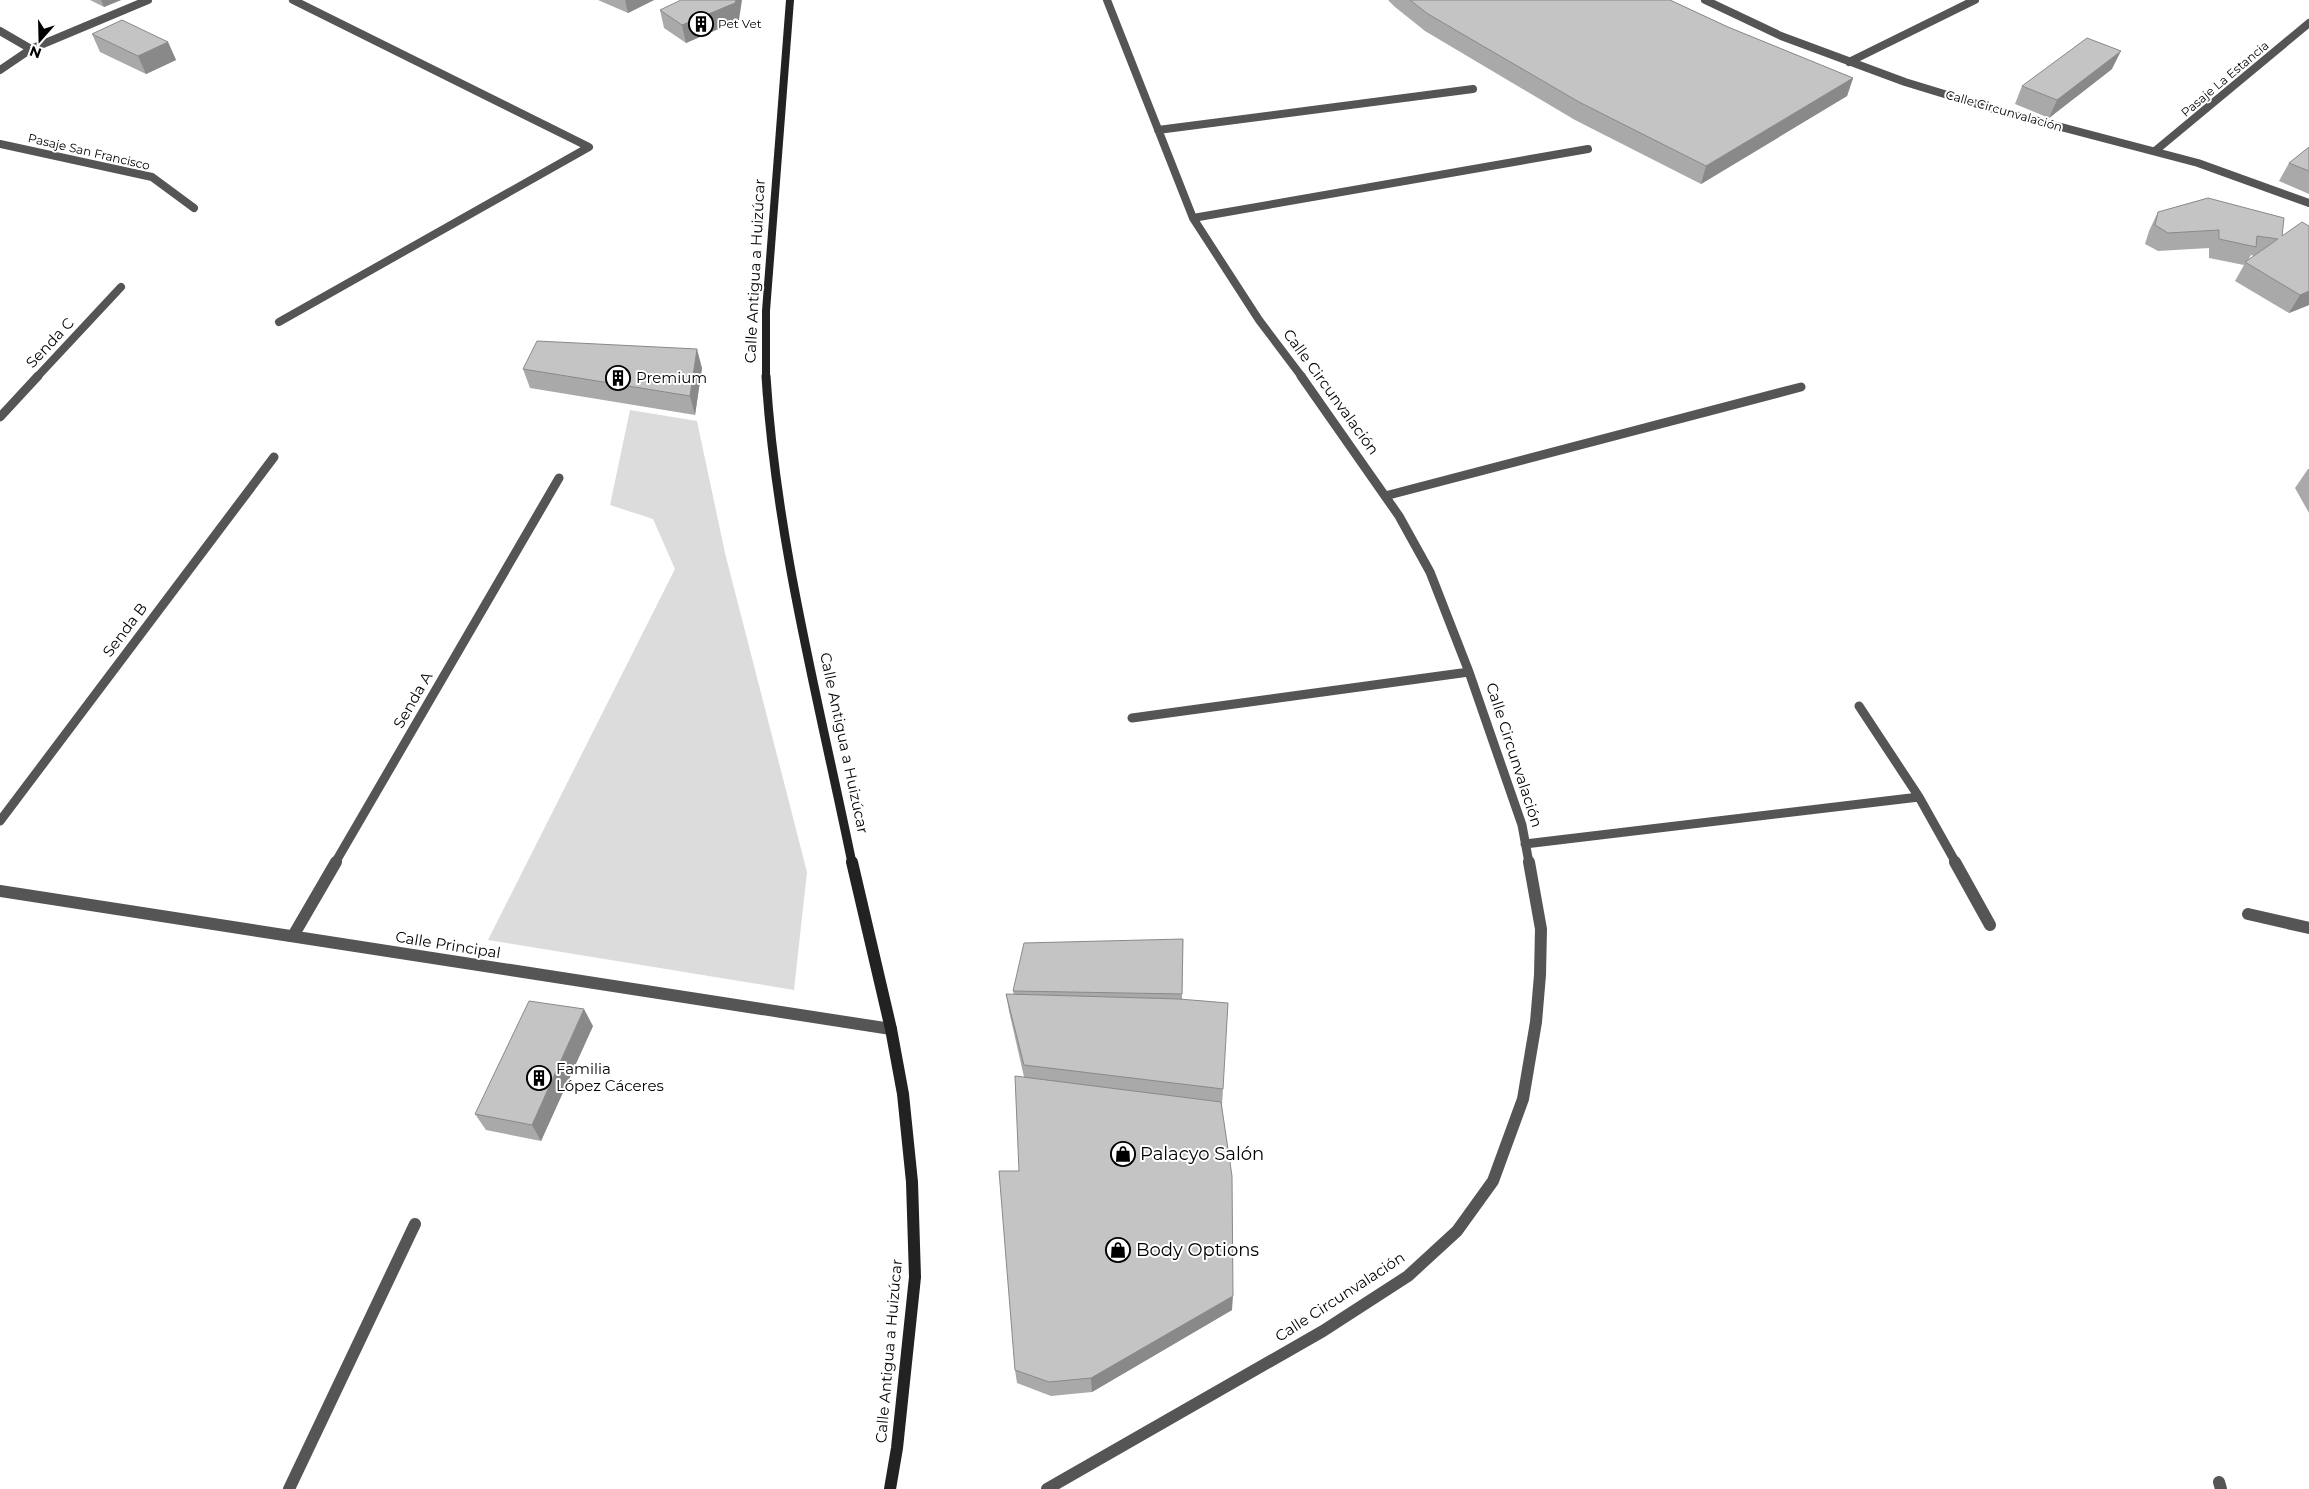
<svg xmlns="http://www.w3.org/2000/svg" width="2309" height="1489" font-family="Montserrat,sans-serif">
  <style>
    .green { fill: #dcdcdc }
    .lines { fill: none; stroke-linecap: round; stroke-linejoin: round }
    .minor-far2 { stroke: #555; stroke-width: 8 }
    .minor-far1 { stroke: #555; stroke-width: 9 }
    .minor { stroke: #555; stroke-width: 12 }
    .tertiary { stroke: #555; stroke-width: 8 }
    .secondary-far2 { stroke: #222; stroke-width: 8 }
    .secondary-far1 { stroke: #222; stroke-width: 9 }
    .secondary { stroke: #222; stroke-width: 12 }
    .wall { fill: #a9a9a9; fill-rule: evenodd }
    .shaded-wall { fill: #898989 }
    .building { fill: #c4c4c4; stroke: #898989 }
    .labels { text-anchor: middle; stroke-width: 4; stroke-linejoin: round; paint-order: stroke }
    .far-poi-label { font-size: 12px; fill: #000; stroke: #fff; text-anchor: start }
    .far-street-label { font-size: 12px; fill: #000; stroke: #fff }
    .street-label { font-size: 15px; fill: #000; stroke: #fff }
    .poi-label { font-size: 15px; fill: #000; stroke: #fff; text-anchor: start }
    .near-poi-label { font-size: 18px; fill: #000; stroke: #fff; text-anchor: start }
  </style>
  <rect width="100%" height="100%" fill="#fff"/>
  <path class="green" d="M630,410L697,421L725,553L807,872L794,990L488,940L675,569L653,519L610,505Z"/>
  <g class="lines">
    <path class="minor-far2" d="M1107,0L1193,218L1259,320L1302,377
      M1705,0L1781,36L1905,82L2000,111L2198,163L2309,203
      M1849,62L1975,0
      M1158,130L1473,89
      M0,144L152,177L194,208
      M2155,151L2309,23
      M1193,218L1588,149
      M279,322L589,147L293,0
      M37,377L121,287"/>
    <path class="minor-far1" d="M1301,376L1399,516L1430,572L1469,672L1522,825L1529,863
      M0,417L38,376
      M1385,496L1801,387
      M1859,706L1919,797L1956,863
      M1132,718L1469,672
      M0,821L274,457
      M1525,844L1919,797
      M335,863L559,478"/>
    <path class="minor" d="M1955,862L1990,925
      M0,891L891,1029
      M2248,914L2309,928
      M293,936L336,862
      M2219,1482L2221,1489
      M289,1489L415,1224
      M1047,1489L1323,1331L1408,1276L1457,1231L1493,1181L1523,1099L1536,1022L1540,975L1541,929L1529,862"/>
    <path class="tertiary" d="M0,31L31,49
      M0,70L31,49L148,0"/>
    <path class="secondary-far2" d="M766,377V311L790,0"/>
    <path class="secondary-far1" d="M766,376C776,540 819,702 852,863"/>
    <path class="secondary" d="M852,862L891,1029L903,1094L912,1182L915,1277L897,1448L890,1489"/>
  </g>
  <path class="wall" d="M90,0H121L104,7Z
    M598,0H654L628,13Z
    M1388,0H1670L1728,27L1853,78L1847,96L1701,184L1575,120L1425,31L1395,7Z
    M660,10L739,20L686,43L664,28Z
    M92,34L168,42L176,60L146,74L100,52Z
    M2112,69L2049,118L2015,104L2022,86Z
    M2309,147V194L2279,181L2289,163Z
    M2158,212L2282,236L2309,305L2289,313L2235,281L2244,265L2209,258V248L2158,251L2145,244L2149,231ZM2251,255L2254,256L2248,260Z
    M702,368L695,415L530,388L523,369Z
    M2308,469H2309V513L2295,488Z
    M1183,939L1182,999L1223,1089L1222,1105L1232,1310L1092,1392L1051,1396L1017,1383L1015,1370L1019,1171L1024,1077L1009,1011L1006,994L1014,995L1013,991Z
    M593,1026L541,1141L486,1130L475,1114Z"/>
  <path class="shaded-wall" d="M101,0H121L104,7Z
    M625,0H654L628,13Z
    M736,0H742L739,20L686,43L682,25Z
    M168,42L176,60L146,74L138,56Z
    M2121,51L2112,69L2049,118L2057,100Z
    M1853,78L1847,96L1701,184L1706,166Z
    M2309,291V305L2289,313L2300,295Z
    M697,349L702,368L695,415L690,396Z
    M584,1009L593,1026L541,1141L532,1125Z
    M1233,1296L1232,1310L1092,1392L1091,1378Z"/>
  <path class="building" d="M681,0H736L735,3L682,25L660,10Z
    M1410,0H1670L1728,27L1853,78L1706,166L1579,102L1428,14Z
    M122,20L168,42L138,56L92,34Z
    M2087,38L2121,51L2057,100L2022,86Z
    M2309,147V171L2289,163Z
    M2208,198L2284,218L2282,236L2302,222L2309,226V291L2300,295L2245,262L2278,239L2257,236L2256,247L2219,239V230L2168,233L2155,225L2158,212Z
    M537,341L697,349L690,396L523,369Z
    M1183,939L1182,994L1013,991L1024,943Z
    M1006,994L1179,999L1228,1003L1223,1089L1024,1065Z
    M529,1001L584,1009L532,1125L475,1114Z
    M1015,1076L1221,1102L1232,1176L1233,1296L1091,1378L1049,1382L1015,1370L999,1171H1019Z"/>
  <defs>
    <symbol id="building-ring" viewBox="-11 -11 22 22"><circle r="9.5" fill="#fff" stroke="#000" stroke-width="1.5"/><path d="M-4-6H4V6H1V3H-1V6H-4ZM-2.5-4.3h1.7v1.8h-1.7ZM.8-4.3h1.7v1.8H.8ZM-2.5-1h1.7V.8h-1.7ZM.8-1h1.7V.8H.8Z" fill="#000"/></symbol>
    <symbol id="shop-ring" viewBox="-11 -11 22 22"><circle r="9.5" fill="#fff" stroke="#000" stroke-width="1.5"/><path d="M-5-2.5h2.3a2.7 3.5 0 0 1 5.4 0H5L5.5 6h-11ZM-1.5-2.5h3a1.5 2.3 0 0 0-3 0Z" fill="#000"/></symbol>
  </defs>
  <g fill-rule="evenodd">
    <use href="#building-ring" x="687" y="10" width="28" height="28"/>
    <use href="#building-ring" x="604" y="364" width="28" height="28"/>
    <use href="#building-ring" x="525" y="1064" width="28" height="28"/>
    <use href="#shop-ring" x="1109" y="1140" width="28" height="28"/>
    <use href="#shop-ring" x="1104" y="1236" width="28" height="28"/>
  </g>
  <g class="labels">
    <g class="far-poi-label">
      <text x="718" y="28">Pet Vet</text>
    </g>
    <g class="far-street-label">
      <text transform="translate(2225 79) rotate(-40)" y="4">Pasaje La Estancia</text>
      <text transform="translate(2004 111) rotate(16)" y="4">Calle Circunvalación</text>
      <text transform="translate(89 152) rotate(13)" y="4">Pasaje San Francisco</text>
    </g>
    <g class="street-label">
      <text transform="translate(755 271) rotate(-87)" y="5">Calle Antigua a Huizúcar</text>
      <text transform="translate(50 343) rotate(-47)" y="5">Senda C</text>
      <text transform="translate(1331 392) rotate(54)" y="5">Calle Circunvalación</text>
      <text transform="translate(125 630) rotate(-53)" y="5">Senda B</text>
      <text transform="translate(413 700) rotate(-60)" y="5">Senda A</text>
      <text transform="translate(844 743) rotate(78)" y="5">Calle Antigua a Huizúcar</text>
      <text transform="translate(1514 755) rotate(72)" y="5">Calle Circunvalación</text>
      <text transform="translate(448 945) rotate(9)" y="5">Calle Principal</text>
      <text transform="translate(1340 1297) rotate(-33)" y="5">Calle Circunvalación</text>
      <text transform="translate(889 1351) rotate(-85)" y="5">Calle Antigua a Huizúcar</text>
    </g>
    <g class="poi-label">
      <text x="636" y="383">Premium</text>
      <text x="556" y="1074">Familia<tspan x="556" dy="17">López Cáceres</tspan></text>
    </g>
    <g class="near-poi-label">
      <text x="1140" y="1160">Palacyo Salón</text>
      <text x="1136" y="1256">Body Options</text>
    </g>
  </g>
  <g transform="translate(40 40) rotate(200)" stroke="#ffffff" stroke-width="4" paint-order="stroke">
  <path d="M0-4L9 19L0 12L-9 19Z" fill="#000000"/>
  <text y="-8" font-size="14" font-weight="bold" text-anchor="middle" fill="#000000">N</text>
  </g>
</svg>
